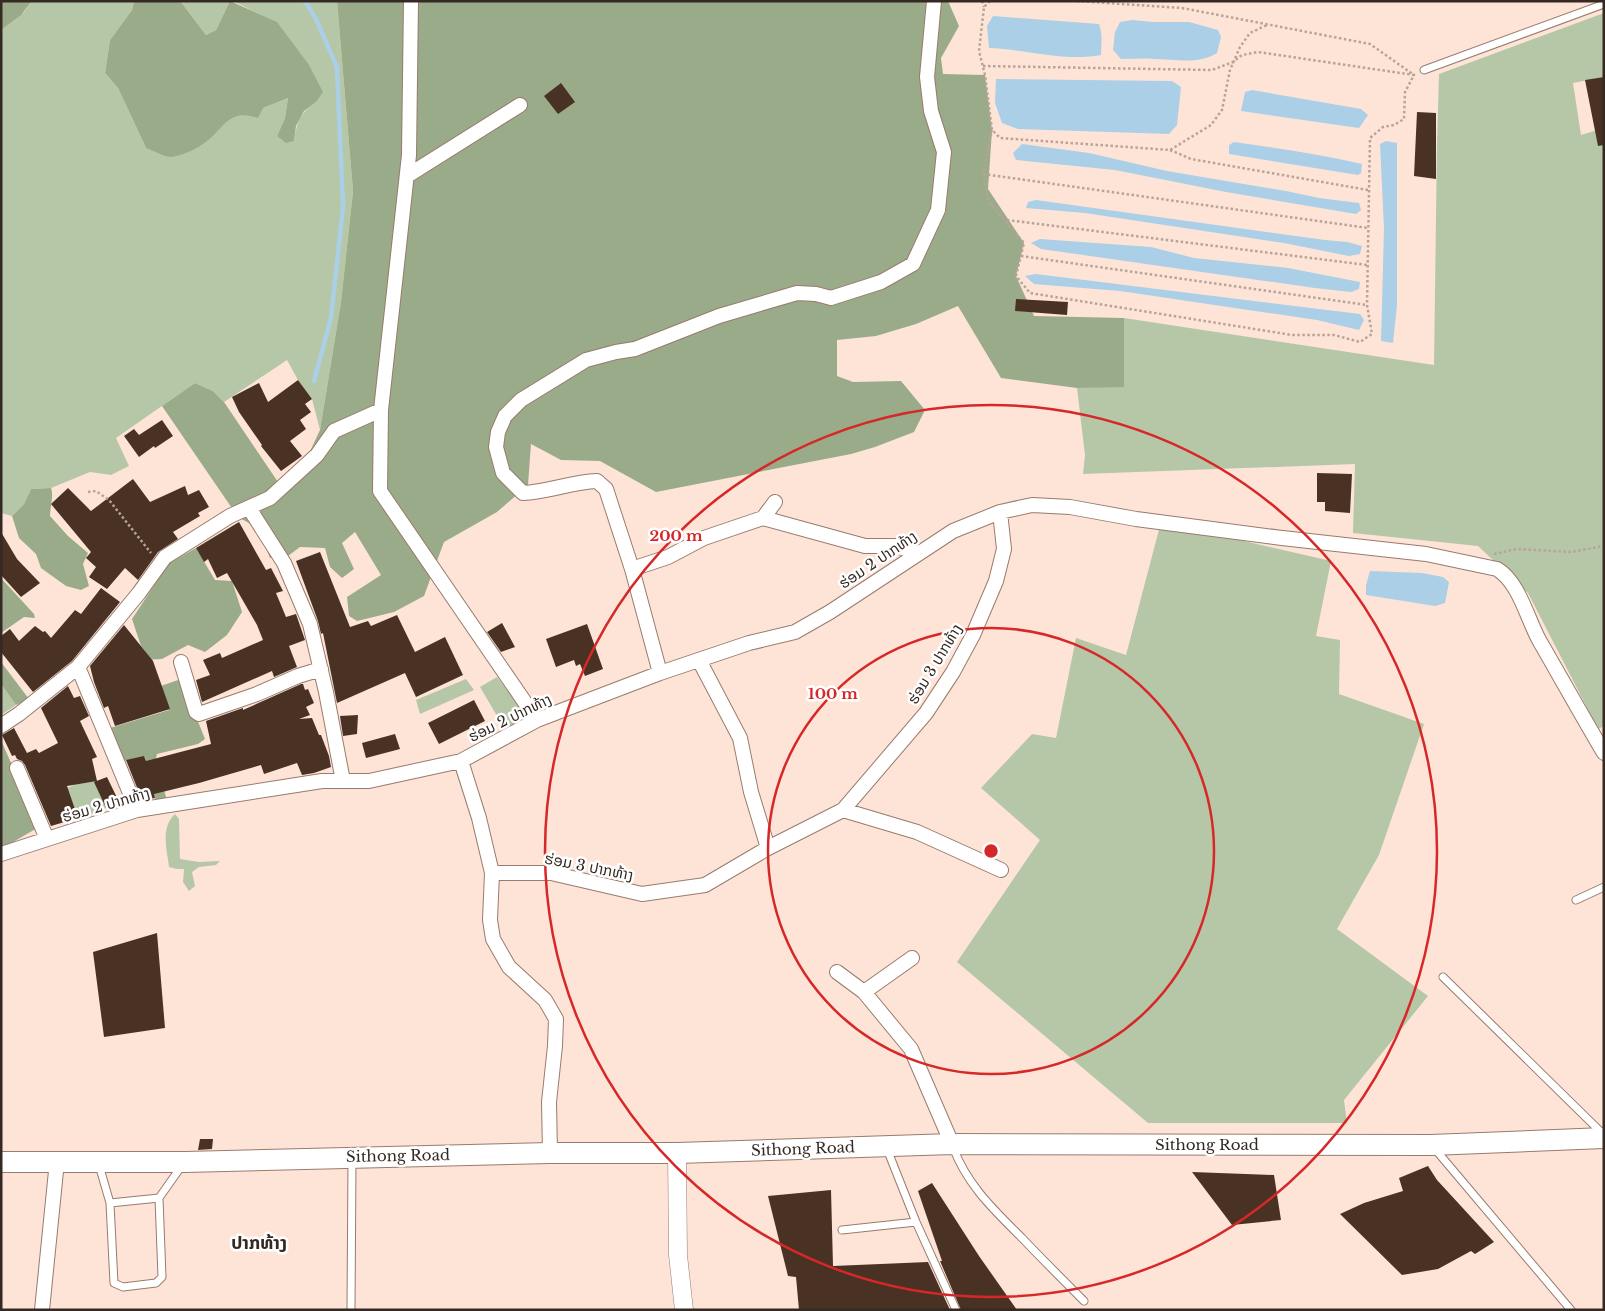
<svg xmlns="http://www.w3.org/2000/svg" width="1605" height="1311" font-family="'Libre Baskerville','Noto Sans Lao',serif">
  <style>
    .green { fill: #b6c7a8 }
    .forest { fill: #9aab8a }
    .water { fill: #aacfe6 }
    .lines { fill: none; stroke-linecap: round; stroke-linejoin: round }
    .stream { stroke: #aacfe6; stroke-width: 4.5 }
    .building { fill: #493124 }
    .service-casing { stroke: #987b6c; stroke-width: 9 }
    .minor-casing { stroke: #987b6c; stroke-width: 16 }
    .tertiary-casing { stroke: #987b6c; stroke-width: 19 }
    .secondary-casing { stroke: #987b6c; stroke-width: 22 }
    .path { stroke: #b8a398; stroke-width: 2.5; stroke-dasharray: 2.5 2.5; stroke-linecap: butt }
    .service { stroke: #fff; stroke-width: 7 }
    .minor { stroke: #fff; stroke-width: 14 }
    .tertiary { stroke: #fff; stroke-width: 18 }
    .secondary { stroke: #fff; stroke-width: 20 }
    .ring { fill: none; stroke: #d62828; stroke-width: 2.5 }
    .labels { text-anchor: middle; stroke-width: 5; stroke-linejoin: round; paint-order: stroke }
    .street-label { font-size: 15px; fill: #352923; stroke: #fff }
    .quarter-label { font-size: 18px; font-weight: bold; fill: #352923; stroke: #fff }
    .centre { fill: #d62828; stroke: #fff; stroke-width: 2.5 }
    .ring-label { font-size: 15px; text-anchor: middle; font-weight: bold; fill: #d62828; stroke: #fff; stroke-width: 5; stroke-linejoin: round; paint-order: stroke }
  </style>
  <rect width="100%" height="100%" fill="#fee4d7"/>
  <path class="green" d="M32,1H134L132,10L110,40L105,73L118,88L146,148L219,128L231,117L248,114L288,98L285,118L277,136L294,141C297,122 300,113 316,102L277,23L233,1H337L353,191L341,302L320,430L312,399L298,380L287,360L224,402L213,391L195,383L116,438L129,466L111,475L90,472L51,488L31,489L24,504L12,516L1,513V30L24,12Z
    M177,1H230L216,30L206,35L181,2Z
    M1604,13V77L1573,83L1581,135L1604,128V726L1598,729L1528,593L1478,546L1353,533L1355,464L1083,474L1085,455L1077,388L1124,386V318L1434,365L1437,143L1439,74Z
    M1161,522L1331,561L1316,636L1340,640L1339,694L1424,724L1379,855L1337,929L1428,996L1344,1100L1347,1123H1148L957,962L1040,840L981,788L1032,734L1056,738L1076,638L1126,655Z
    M497,677L528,717L504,728L480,687Z
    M466,679L474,690L420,714L416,700Z
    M1,684L16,705L1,715Z
    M97,781L95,782L106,808L78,819L67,788L77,784Z
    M175,814L179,819L180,859L199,862L220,861L216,865L199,867L192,872L195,886L189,891L183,882L184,869H177L169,867C167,849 160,828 175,814Z"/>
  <path class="forest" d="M1,1H32L21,15L1,30Z
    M134,1L181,2L206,35L216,30L230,1L277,22L309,65L323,92L316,102L304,111L296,126L294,141L286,143L277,136L285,118L288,98L263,108L258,118C229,108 225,127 207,141C198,148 183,156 171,157C164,157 153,150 146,148L118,88L105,73L110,40L132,10Z
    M337,1H948L959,26L941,58L943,74L985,75L992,130L988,189L1024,243L1016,276L1034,316L1124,318V387L1077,388L1001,378L958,306L916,324L876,336L837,340V376L853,382L901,381L925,410L914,432L875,447L851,454L656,492L600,461L561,460L531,444L528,485L497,512L444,542L424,596L394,612L357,621L349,616L347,597L381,575L355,532L342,543L354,569L342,578L330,567L325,548L300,547L288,556L270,558L258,528L238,517L162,406L195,383L213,391L224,402L280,485L306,460L320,430L341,302L353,191Z
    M51,488C54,496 50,507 50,516L68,536L88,553L83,564L89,586L81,590L66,586L41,568L36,554L19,538L12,516L24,504L31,489Z
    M196,548L215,580L232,581L242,612L227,635L205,652L188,645L162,659L143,660L145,651L141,646L132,619L169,563Z
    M1,578L34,614L35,618L24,617L1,633Z
    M1,662L29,699L16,705L1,684Z
    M181,679L205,739L198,744L157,754L156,758L167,801L156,802L145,757L122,761L110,728L169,710L161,686Z
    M1,740L39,827L1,849Z"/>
  <path class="water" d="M993,16L1099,24C1103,35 1101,43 1101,55C1064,62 1026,49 989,48L987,26Z
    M1132,20L1153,22H1189L1218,30L1221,37L1217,53C1198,65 1175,59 1154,59C1143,58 1132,59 1121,59L1113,50L1115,32L1120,22Z
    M996,79L1172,81L1181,87L1177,125L1169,134L1018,129L1002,123L995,103Z
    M1252,90L1361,109L1368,115L1359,128L1241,111L1245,92Z
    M1386,141L1397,143V305L1393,343L1381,341L1384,229L1380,144Z
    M1234,142C1276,148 1320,154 1362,164L1361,173L1358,175L1229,154V145Z
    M1022,144L1089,153L1167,171L1286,191L1319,198L1359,203L1361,210L1356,214L1226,192L1115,170L1016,160L1013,153Z
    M1036,200L1325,240L1347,242L1362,246L1360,254L1349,256L1284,243L1085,213L1026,208L1028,202Z
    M1040,239L1151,247L1194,258L1288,268L1360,282L1359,289L1351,292L1315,288L1041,249L1031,243Z
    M1036,274L1360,314L1364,320L1359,330L1317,320L1120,291L1034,284L1025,276Z
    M1370,571L1422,573L1443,577L1449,582L1445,603L1435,606L1366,595V585Z"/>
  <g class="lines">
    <path class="stream" d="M305,1L316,19L337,67L343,207L331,318L314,381"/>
  </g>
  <path class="building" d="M1604,77V145L1598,146L1585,80Z
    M561,83L575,102L558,114L544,96Z
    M1417,112L1436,113V179L1414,176Z
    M1016,299L1068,302L1067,315L1015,311Z
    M298,380L312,399L305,404L311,412L300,420L306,429L290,441L302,456L281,471L261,446L262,445L239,412L232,397L259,383L268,402Z
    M162,420L173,436L155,448L154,446L139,457L124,436L134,429L139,435Z
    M1317,473L1352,474L1350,513L1325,511V502H1317Z
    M133,479L150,502L185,486L188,495L199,490L209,507L198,513L200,516L173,532L178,539L158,552L138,580L125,568L107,589L89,577L96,567L86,558L91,552L51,504L68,488L91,511Z
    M239,522L266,570L271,568L283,591L276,593L286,617L296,614L305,640L289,646L297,667L274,677L272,671L202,702L196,680L210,675L203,660L220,653L222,658L263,640L257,625L227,573L217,578L208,559L204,562L196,548Z
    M1,532L17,559L40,583L21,597L1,575Z
    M320,552L350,627L368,621L371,626L397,615L415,652L445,637L463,675L416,697L405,673L337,703L323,633L321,634L318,621L296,561Z
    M101,588L120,602L72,661L33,692L1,652V636L10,629L19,641L35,626L43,632L45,631L51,638L75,610L81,614Z
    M502,623L515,647L501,652L487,632Z
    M587,624L603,669L585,676L580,664L576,666L574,660L556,667L546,639Z
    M124,625L153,661L170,709L115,726L108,706L104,708L94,682L90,666Z
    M301,684H303L305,690L308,689L314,703L306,707L310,715L299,719L312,718L319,735H321L329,756L331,767L314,773L302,775L297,763L264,774L261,765L199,783L154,794L155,798L142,800L126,760L144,756L146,761L211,744L206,721L243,708V710Z
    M68,686L74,698L80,696L89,716L80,721L97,757L92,759L97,781L67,786L78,818L51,826L25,765L22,761L17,759L15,755L12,756L2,735L14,728L27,753L36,749L39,753L58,743L41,708Z
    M474,700L485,721L439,744L428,723Z
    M358,715L357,734L343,736L340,716Z
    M395,734L400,749L366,758L362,743Z
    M107,777L121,806L106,808L94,782Z
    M157,933L165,1028L104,1037L93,952Z
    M200,1139H213L212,1149L198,1150Z
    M1428,1166L1437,1180L1494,1242L1475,1254L1471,1251L1438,1269L1402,1275L1340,1214L1364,1203L1403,1191L1399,1178Z
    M1192,1172L1274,1175L1281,1220L1232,1225Z
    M932,1183L979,1256L1017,1310H961L940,1261H942L918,1191Z
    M831,1190L833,1266L928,1262L950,1310H799L796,1277L788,1276L768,1196Z"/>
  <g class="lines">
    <defs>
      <path id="service" d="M1424,70L1604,4
        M1576,900L1604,887
        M1443,977L1603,1134
        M953,1147C967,1185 994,1210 1022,1238C1042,1259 1063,1280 1084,1301
        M887,1149L916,1222L956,1310
        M1435,1149L1571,1310
        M99,1165L110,1203L114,1283L123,1287L156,1283L162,1277L159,1198L183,1164
        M110,1203L159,1198
        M842,1230L916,1222
        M351,1310L352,1160"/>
      <path id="minor" d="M411,1L409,155L381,410L380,491L537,720
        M407,176L520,105
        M249,508L284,563L310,624L326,692L343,781
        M763,518L775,502
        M632,569L668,557L704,538L763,518L865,546H896L918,553
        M699,660L740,738L751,792L768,848
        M181,662L196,712L199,714L257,694L298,676L321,669
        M78,667L137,810
        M660,673L632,569L606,489L597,481C571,482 548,492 523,493L503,473L496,447L498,432L505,416L521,400L586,360L616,352L635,349L719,316L797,293L816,294L831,298L881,282L913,264L938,210L944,152L931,111L927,77L934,1
        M1,726L19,714L78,667L139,593L165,557L230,516L270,498L317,455L334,431L381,410
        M461,761L479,818L492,873L490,920L493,939L509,967L545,1000L556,1019L555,1046L549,1102L550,1153
        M17,768L47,839
        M843,810L926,713L953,672L973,635L996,581L1004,549L1000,512
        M1,854L137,810L322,781H369L461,761L537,720L660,673L749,643L795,632L830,612L953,531L1000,512L1032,505L1070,507L1136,519L1282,538L1426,554L1497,569C1519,582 1527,618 1539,640C1561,678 1582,716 1604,753
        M492,873H551L642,894L705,885L768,848L843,810L917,832L1001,870
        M837,972L864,992L911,1049L952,1144
        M864,992L912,958
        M42,1310L57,1161"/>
      <path id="tertiary" d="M677,1153L678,1255L684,1310"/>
      <path id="secondary" d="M1,1162H185L550,1153H677L952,1144L1431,1145L1604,1138"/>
    </defs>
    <use href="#service" class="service-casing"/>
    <use href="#minor" class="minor-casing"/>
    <use href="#tertiary" class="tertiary-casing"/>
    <use href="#secondary" class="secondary-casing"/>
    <path class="path" d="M982,1L984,7
      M990,1L984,7L979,51L985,75L992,130L1000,138L1170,150L1211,125L1222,110L1230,70L1240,47L1250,33L1267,25
      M1077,1L1182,8L1370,44L1414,75
      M983,66L1212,70L1233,62L1242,55L1258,52L1414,75L1405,92L1404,119L1394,125L1383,127L1370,138L1367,305L1372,334L1360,342L1334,335H1292L1030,293L1016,276L1024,243L989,202L983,174L992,130
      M1170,150L1191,159L1368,190
      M983,174L1368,228
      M1007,220L1367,265
      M1021,256L1367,305
      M88,492L96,491L109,500L151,553
      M1494,554L1517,549L1571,552L1604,546"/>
    <use href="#service" class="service"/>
    <use href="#minor" class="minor"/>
    <use href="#tertiary" class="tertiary"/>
    <use href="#secondary" class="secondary"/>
  </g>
  <g class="ring">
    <circle cx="991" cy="851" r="223"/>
    <circle cx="991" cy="851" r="446"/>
  </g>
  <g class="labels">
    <g class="street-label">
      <text transform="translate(878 560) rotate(-34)" y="5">ຮ່ອມ 2 ປາກທ້າງ</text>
      <text transform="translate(935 664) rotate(-59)" y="5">ຮ່ອມ 3 ປາກທ້າງ</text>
      <text transform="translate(510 718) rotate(-26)" y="5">ຮ່ອມ 2 ປາກທ້າງ</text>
      <text transform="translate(106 805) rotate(-16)" y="5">ຮ່ອມ 2 ປາກທ້າງ</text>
      <text transform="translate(589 867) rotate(11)" y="5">ຮ່ອມ 3 ປາກທ້າງ</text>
      <text x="1207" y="1150">Sithong Road</text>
      <text transform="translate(803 1149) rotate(-2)" y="5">Sithong Road</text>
      <text transform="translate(398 1156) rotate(-1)" y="5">Sithong Road</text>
    </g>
    <g class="quarter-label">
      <text x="259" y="1249">ປາກທ້າງ</text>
    </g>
  </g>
  <circle cx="991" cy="851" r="8" class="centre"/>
  <g class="ring-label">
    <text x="676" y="541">200 m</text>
    <text x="833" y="699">100 m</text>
  </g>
  <rect width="1605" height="1311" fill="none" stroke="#352923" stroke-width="5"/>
</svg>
